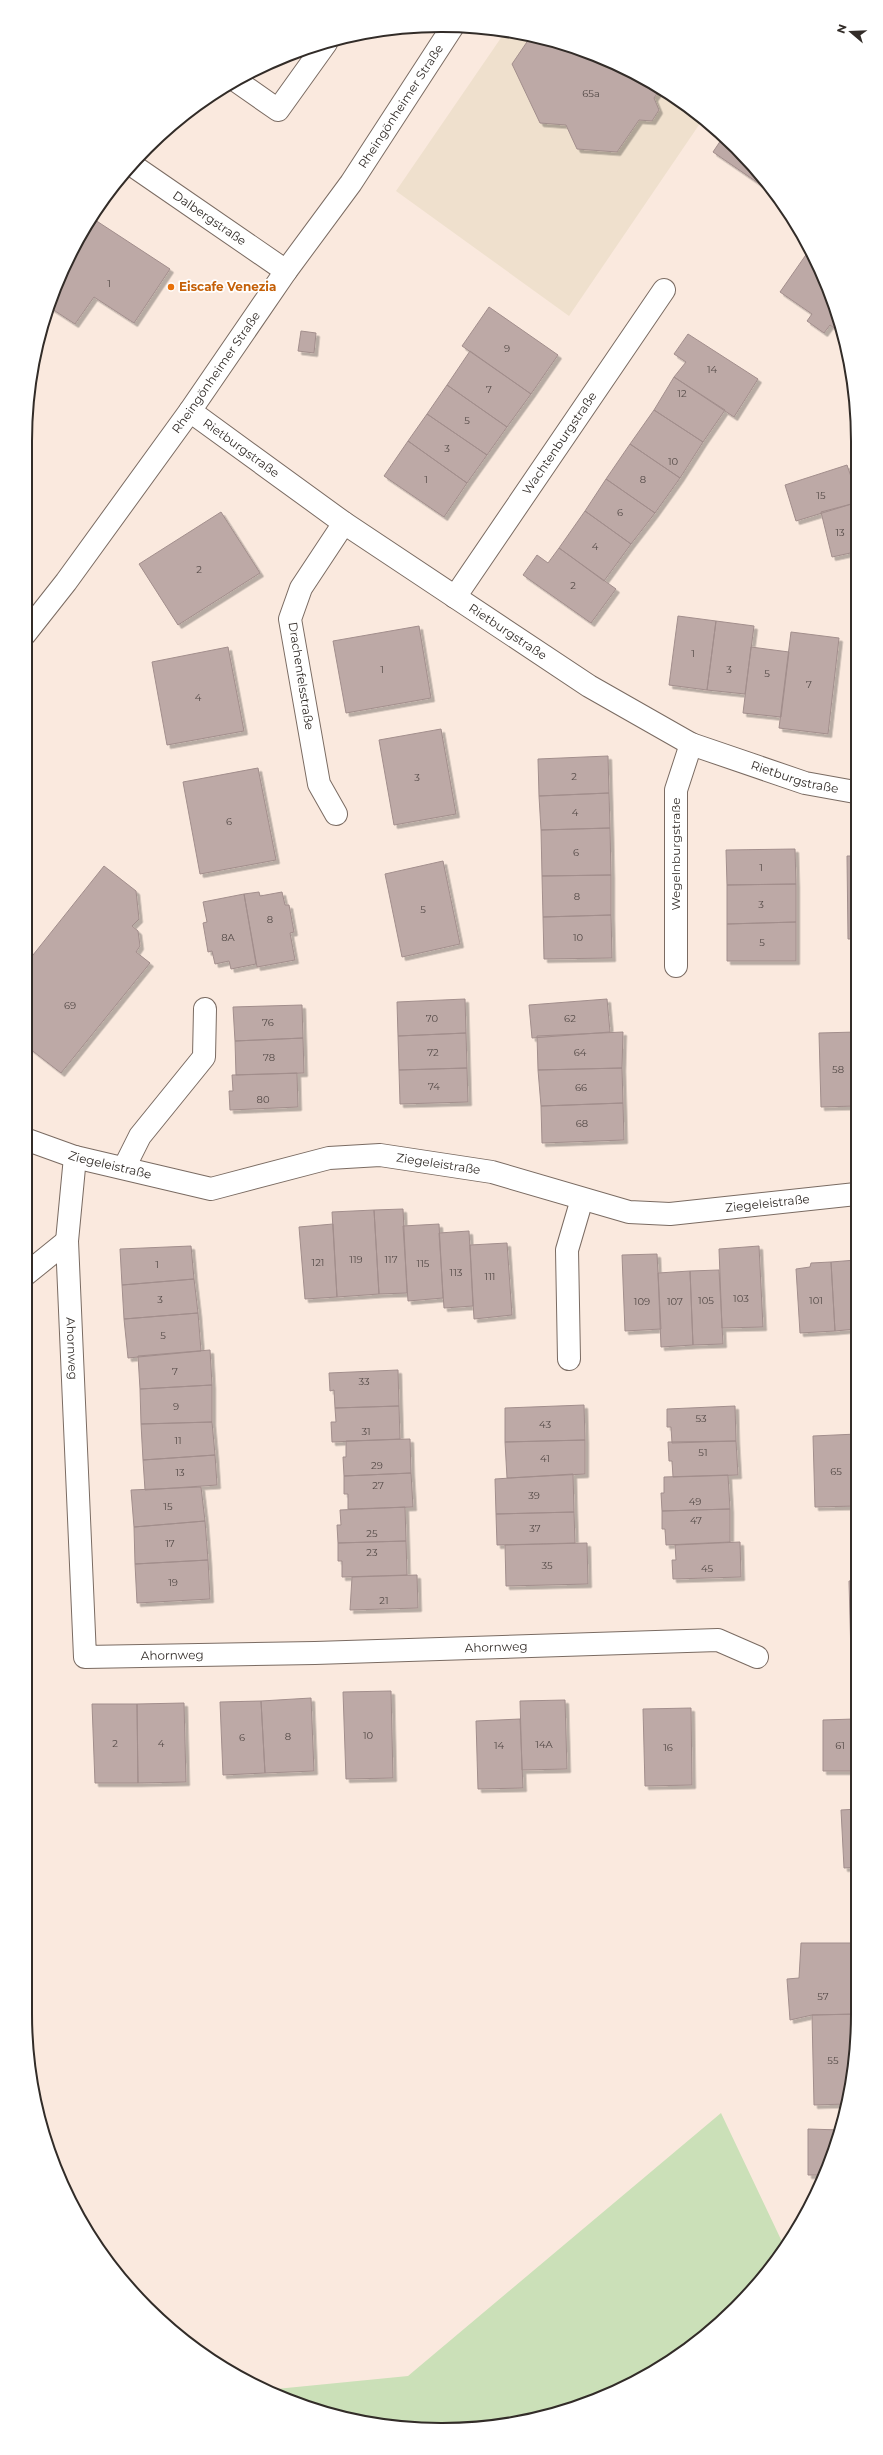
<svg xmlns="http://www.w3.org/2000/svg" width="883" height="2455" font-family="Montserrat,sans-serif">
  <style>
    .education { fill: #efe0cd }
    .green { fill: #cbe0b8 }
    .building { fill: #bda9a6; stroke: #a28e8c; filter: url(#shadow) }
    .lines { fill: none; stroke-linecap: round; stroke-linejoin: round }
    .lane-casing { stroke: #7a6b62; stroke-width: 24 }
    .street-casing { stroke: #7a6b62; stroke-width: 24 }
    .secondary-casing { stroke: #7a6b62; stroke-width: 24 }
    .lane { stroke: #fff; stroke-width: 22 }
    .street { stroke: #fff; stroke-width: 22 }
    .secondary { stroke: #fff; stroke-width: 22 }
    .food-dot { fill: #e8710a; stroke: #fff; stroke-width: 1.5 }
    .labels { text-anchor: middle; stroke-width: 3.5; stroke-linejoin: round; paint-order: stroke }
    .number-label { font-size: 10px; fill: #554b48 }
    .street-label { font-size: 12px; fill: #322c28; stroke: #fff }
    .food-label { font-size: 12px; font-weight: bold; fill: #c56008; stroke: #fff; text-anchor: start }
    .rim { fill: none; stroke: #322c28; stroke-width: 2 }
  </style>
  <defs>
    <filter id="shadow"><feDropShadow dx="3.5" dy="3.5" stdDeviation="0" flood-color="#0004"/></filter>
  </defs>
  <rect width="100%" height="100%" fill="#fae9de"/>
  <path class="education" d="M505,32L549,39L650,81L703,119L569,316L396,191Z"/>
  <path class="green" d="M721,2113L785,2248L736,2308L673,2360L601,2398L549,2416L469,2429L387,2426L333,2416L266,2390L408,2376Z"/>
  <path class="building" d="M531,36L549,39L554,44L562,45L650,81L661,88L654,98L659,110L652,121L639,120L617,152L577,149L566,125L540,123L512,64Z
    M723,137L754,167L766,184L764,187L713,152Z
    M92,218L170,269L134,323L94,297L75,324L49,307L68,257Z
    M810,249L836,308L842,334L830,325L824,333L807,321L812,314L780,292Z
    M489,307L558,355L531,394L462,346Z
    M301,331L316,333L314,353L298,351Z
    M688,334L758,379L734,417L674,377L686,362L674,354Z
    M470,351L531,394L507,427L447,385Z
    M674,377L725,410L703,442L654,410Z
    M447,385L507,427L487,455L427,414Z
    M654,410L703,442L680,478L630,444Z
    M427,414L487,455L467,483L408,441Z
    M408,441L467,483L444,517L384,476Z
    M630,444L680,478L655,513L606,479Z
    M847,465L855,488V503L796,521L785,485Z
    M606,479L655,513L631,544L585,511Z
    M855,503V552L832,557L821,512Z
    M585,511L631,544L604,581L559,548Z
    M221,512L260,573L178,625L139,564Z
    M559,548L616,589L591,623L523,575L537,555L548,563Z
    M678,616L716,621L707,690L669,685Z
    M716,621L754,626L745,694L707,690Z
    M419,626L431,698L346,713L333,641Z
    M791,632L839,638L828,734L779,728Z
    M228,647L244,731L167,745L152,662Z
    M751,647L789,652L781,717L743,713Z
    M441,729L456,814L394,825L379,740Z
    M608,756L609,793L539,796L538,759Z
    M258,768L276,860L200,874L183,782Z
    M609,793L610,828L541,830L539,796Z
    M610,828L611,875L542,876L541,830Z
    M795,849L796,884L727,885L726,850Z
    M847,856H855L856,939H848Z
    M443,861L460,944L402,957L385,874Z
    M104,866L136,891L139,919L132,926L138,931L140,946L136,952L150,963L61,1073L25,1045V965Z
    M611,875V915L543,917L542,876Z
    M796,884V922L727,924V885Z
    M259,892L260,896L282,892L285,905H289L294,932L290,933L295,960L257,967L244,894Z
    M244,894L256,964L231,969L229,961L215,964L212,951L208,952L203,923L207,922L203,902Z
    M611,915L612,958L544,959L543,917Z
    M796,922V961H727V924Z
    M465,999L466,1033L398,1036L397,1002Z
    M607,999L610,1032L532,1038L529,1005Z
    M302,1005L303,1038L235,1041L233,1007Z
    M623,1032L622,1068L538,1070L537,1036Z
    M856,1032V1106L821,1107L819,1033Z
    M466,1033L467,1068L399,1070L398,1036Z
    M303,1038L304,1073L236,1075L235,1041Z
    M467,1068L468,1102L400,1104L399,1070Z
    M622,1068L623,1103L541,1106L538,1070Z
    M297,1073L298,1107L230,1110L229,1091H233L232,1075Z
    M623,1103L624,1140L542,1143L541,1106Z
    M403,1209L407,1293L379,1294L374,1210Z
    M374,1210L379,1294L337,1297L332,1212Z
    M333,1224L337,1297L305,1299L299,1227Z
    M439,1224L443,1298L408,1301L403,1226Z
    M469,1231L473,1306L444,1308L439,1233Z
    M507,1243L512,1315L474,1319L470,1245Z
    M191,1246L194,1279L122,1285L120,1249Z
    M759,1246L763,1327L722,1328L719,1249Z
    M657,1254L661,1329L625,1331L622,1255Z
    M856,1260V1329L835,1331L831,1262Z
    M831,1262L835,1331L800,1333L796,1269L810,1267L811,1263Z
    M719,1270L723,1344L693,1345L690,1271Z
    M690,1271L693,1345L661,1347L658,1273Z
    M194,1279L198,1313L124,1319L122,1285Z
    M198,1313L201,1351L128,1358L124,1319Z
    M210,1350L212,1385L140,1389L138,1356Z
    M398,1370L399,1406L335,1408L334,1390L330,1391L329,1373Z
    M212,1385V1422L141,1424L140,1389Z
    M584,1405L585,1440L505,1442V1408Z
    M399,1406L400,1439L332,1442L331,1422H336L335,1408Z
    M735,1406L736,1441L672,1443L671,1427H667V1409Z
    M212,1422L215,1455L143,1460L141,1424Z
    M857,1434V1506L815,1507L813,1436Z
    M410,1439L411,1473L344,1476L343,1457H346V1441Z
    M585,1440V1474L507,1478L505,1442Z
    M736,1441L738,1475L673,1477L672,1461H669L668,1442Z
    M215,1455L217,1485L145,1490L143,1460Z
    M411,1473L413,1507L348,1509V1494H344V1476Z
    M573,1474L574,1512L496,1514L495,1479Z
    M728,1475L730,1509L662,1511L661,1493H664V1477Z
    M201,1487L205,1521L134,1527L131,1490Z
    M405,1507L406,1541L338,1543L337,1525H341L340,1510Z
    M730,1509V1542L666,1545L665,1529H662V1511Z
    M574,1512L575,1543L497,1545L496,1514Z
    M205,1521L208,1560L135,1564L134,1527Z
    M406,1541L407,1575L342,1577V1561H338V1543Z
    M740,1542L741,1577L673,1579L672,1560H676L675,1545Z
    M587,1543L588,1584L506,1586L505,1545Z
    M208,1560L210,1599L137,1603L135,1564Z
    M417,1575L418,1608L350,1610L352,1577Z
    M857,1580V1657H851L849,1581Z
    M391,1691L393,1778L346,1779L343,1692Z
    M311,1698L314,1771L265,1773L261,1701Z
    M565,1700L567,1769L522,1770L520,1701Z
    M261,1701L265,1773L223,1775L220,1702Z
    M184,1703L186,1782L138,1783L137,1704Z
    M92,1704H137L138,1783H95Z
    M854,1705H857V1771H823V1720L854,1719Z
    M691,1708L692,1785L645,1786L643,1709Z
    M520,1719L523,1788L478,1789L476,1721Z
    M858,1809V1867L844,1868L841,1810Z
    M801,1943H858V2014L812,2015L790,2020L787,1979L799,1978Z
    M858,2014L846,2104L814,2105L812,2015Z
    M808,2129L841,2130L825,2175H808Z"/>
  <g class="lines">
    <defs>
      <path id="lane" d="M235,80L278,110L326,43
        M124,1168L140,1136L204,1057L205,1009
        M25,1275L67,1241
        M569,1359L567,1250L582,1199"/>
      <g id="street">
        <path id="s1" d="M132,165L286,271"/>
        <path id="s2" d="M190,411L344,523L589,686L691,744L805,783L855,792"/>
        <path id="s3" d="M455,597L664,290"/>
        <path d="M336,814L319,784L290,619L301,588L344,523"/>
        <path d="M676,966V790L691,744"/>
        <path id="s4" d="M25,1139L75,1157L211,1189L329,1158L380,1155L492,1172L629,1212L670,1214L856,1194"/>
        <path id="s5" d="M75,1157L67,1241L85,1657L315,1653L718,1640L757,1657"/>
      </g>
      <g id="secondary">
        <path id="s6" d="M25,634L66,582L190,411L286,271L351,183L453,26"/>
      </g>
    </defs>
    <use href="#lane" class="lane-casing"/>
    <use href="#street" class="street-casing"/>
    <use href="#secondary" class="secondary-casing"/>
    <use href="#lane" class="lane"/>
    <use href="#street" class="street"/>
    <use href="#secondary" class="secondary"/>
  </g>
  <circle class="food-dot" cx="171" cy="287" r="4"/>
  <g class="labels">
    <g class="number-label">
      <text x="591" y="97">65a</text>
      <text x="109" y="287">1</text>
      <text x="507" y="352">9</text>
      <text x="712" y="373">14</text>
      <text x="489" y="393">7</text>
      <text x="682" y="397">12</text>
      <text x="467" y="424">5</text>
      <text x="447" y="452">3</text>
      <text x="673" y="465">10</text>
      <text x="426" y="483">1</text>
      <text x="643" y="483">8</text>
      <text x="821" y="499">15</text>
      <text x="620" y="516">6</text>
      <text x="840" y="536">13</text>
      <text x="595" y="550">4</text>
      <text x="199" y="573">2</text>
      <text x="573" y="589">2</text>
      <text x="693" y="657">1</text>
      <text x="382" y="673">1</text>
      <text x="729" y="673">3</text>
      <text x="767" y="677">5</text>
      <text x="809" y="688">7</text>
      <text x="198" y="701">4</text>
      <text x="574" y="780">2</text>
      <text x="417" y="781">3</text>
      <text x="575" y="816">4</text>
      <text x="229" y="825">6</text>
      <text x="576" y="856">6</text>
      <text x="761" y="871">1</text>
      <text x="577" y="900">8</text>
      <text x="761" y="908">3</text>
      <text x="423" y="913">5</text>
      <text x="270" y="923">8</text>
      <text x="228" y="941">8A</text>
      <text x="578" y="941">10</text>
      <text x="762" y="946">5</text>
      <text x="70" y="1009">69</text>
      <text x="432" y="1022">70</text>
      <text x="570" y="1022">62</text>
      <text x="268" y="1026">76</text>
      <text x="433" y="1056">72</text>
      <text x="580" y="1056">64</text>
      <text x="269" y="1061">78</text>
      <text x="838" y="1073">58</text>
      <text x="434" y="1090">74</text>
      <text x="581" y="1091">66</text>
      <text x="263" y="1103">80</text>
      <text x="582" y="1127">68</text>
      <text x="356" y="1263">119</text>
      <text x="391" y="1263">117</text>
      <text x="318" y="1266">121</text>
      <text x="423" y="1267">115</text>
      <text x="157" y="1268">1</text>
      <text x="456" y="1276">113</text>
      <text x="490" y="1280">111</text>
      <text x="741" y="1302">103</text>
      <text x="160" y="1303">3</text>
      <text x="706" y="1304">105</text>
      <text x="816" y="1304">101</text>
      <text x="642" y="1305">109</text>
      <text x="675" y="1305">107</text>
      <text x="163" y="1339">5</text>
      <text x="175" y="1375">7</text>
      <text x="364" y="1385">33</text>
      <text x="176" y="1410">9</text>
      <text x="701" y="1422">53</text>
      <text x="545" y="1428">43</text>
      <text x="366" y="1435">31</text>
      <text x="178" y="1444">11</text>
      <text x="703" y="1456">51</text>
      <text x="545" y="1462">41</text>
      <text x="377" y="1469">29</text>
      <text x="836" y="1475">65</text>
      <text x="180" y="1476">13</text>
      <text x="378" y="1489">27</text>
      <text x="534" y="1499">39</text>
      <text x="695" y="1505">49</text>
      <text x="168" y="1510">15</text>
      <text x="696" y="1524">47</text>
      <text x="535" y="1532">37</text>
      <text x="372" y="1537">25</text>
      <text x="170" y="1547">17</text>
      <text x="372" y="1556">23</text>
      <text x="547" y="1569">35</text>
      <text x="707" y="1572">45</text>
      <text x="173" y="1586">19</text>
      <text x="384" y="1604">21</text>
      <text x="368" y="1739">10</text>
      <text x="288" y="1740">8</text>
      <text x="242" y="1741">6</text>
      <text x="115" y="1747">2</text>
      <text x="161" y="1747">4</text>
      <text x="544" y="1748">14A</text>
      <text x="499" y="1749">14</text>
      <text x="840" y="1749">61</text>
      <text x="668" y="1751">16</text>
      <text x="823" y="2000">57</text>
      <text x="833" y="2064">55</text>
    </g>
    <g class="street-label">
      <text dy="4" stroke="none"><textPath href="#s6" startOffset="648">Rheingönheimer Straße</textPath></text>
      <text dy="4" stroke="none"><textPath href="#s1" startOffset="94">Dalbergstraße</textPath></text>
      <text dy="4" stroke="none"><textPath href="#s6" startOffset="324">Rheingönheimer Straße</textPath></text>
      <text dy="4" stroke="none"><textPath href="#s3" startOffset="186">Wachtenburgstraße</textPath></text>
      <text dy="4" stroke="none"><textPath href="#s2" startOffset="63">Rietburgstraße</textPath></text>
      <text dy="4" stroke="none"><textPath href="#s2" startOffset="387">Rietburgstraße</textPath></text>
      <text transform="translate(301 676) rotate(81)" y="4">Drachenfelsstraße</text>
      <text dy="4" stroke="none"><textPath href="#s2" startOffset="711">Rietburgstraße</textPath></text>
      <text transform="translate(676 854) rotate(-90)" y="4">Wegelnburgstraße</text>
      <text dy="4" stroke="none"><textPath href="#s4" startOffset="89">Ziegeleistraße</textPath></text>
      <text dy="4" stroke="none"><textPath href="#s4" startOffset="425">Ziegeleistraße</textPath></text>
      <text dy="4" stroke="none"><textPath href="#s4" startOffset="761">Ziegeleistraße</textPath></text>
      <text dy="4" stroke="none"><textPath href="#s5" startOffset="192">Ahornweg</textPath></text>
      <text dy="4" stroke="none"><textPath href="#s5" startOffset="912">Ahornweg</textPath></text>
      <text dy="4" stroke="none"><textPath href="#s5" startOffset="588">Ahornweg</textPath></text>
    </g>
    <g class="food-label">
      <text x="179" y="291">Eiscafe Venezia</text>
    </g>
  </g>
  <path d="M0 0H883V2455H0ZM441 32H442A409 409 0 0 1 851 441V2014A409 409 0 0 1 442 2423H441A409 409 0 0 1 32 2014V441A409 409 0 0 1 441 32Z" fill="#fff" fill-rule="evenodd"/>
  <path class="rim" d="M441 32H442A409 409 0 0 1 851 441V2014A409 409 0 0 1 442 2423H441A409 409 0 0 1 32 2014V441A409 409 0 0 1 441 32Z"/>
  <g transform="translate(851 32) rotate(289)" stroke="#ffffff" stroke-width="3" paint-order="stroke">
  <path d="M0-3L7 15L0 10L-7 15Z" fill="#322c28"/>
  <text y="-6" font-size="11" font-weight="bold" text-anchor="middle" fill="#322c28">N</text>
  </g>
</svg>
